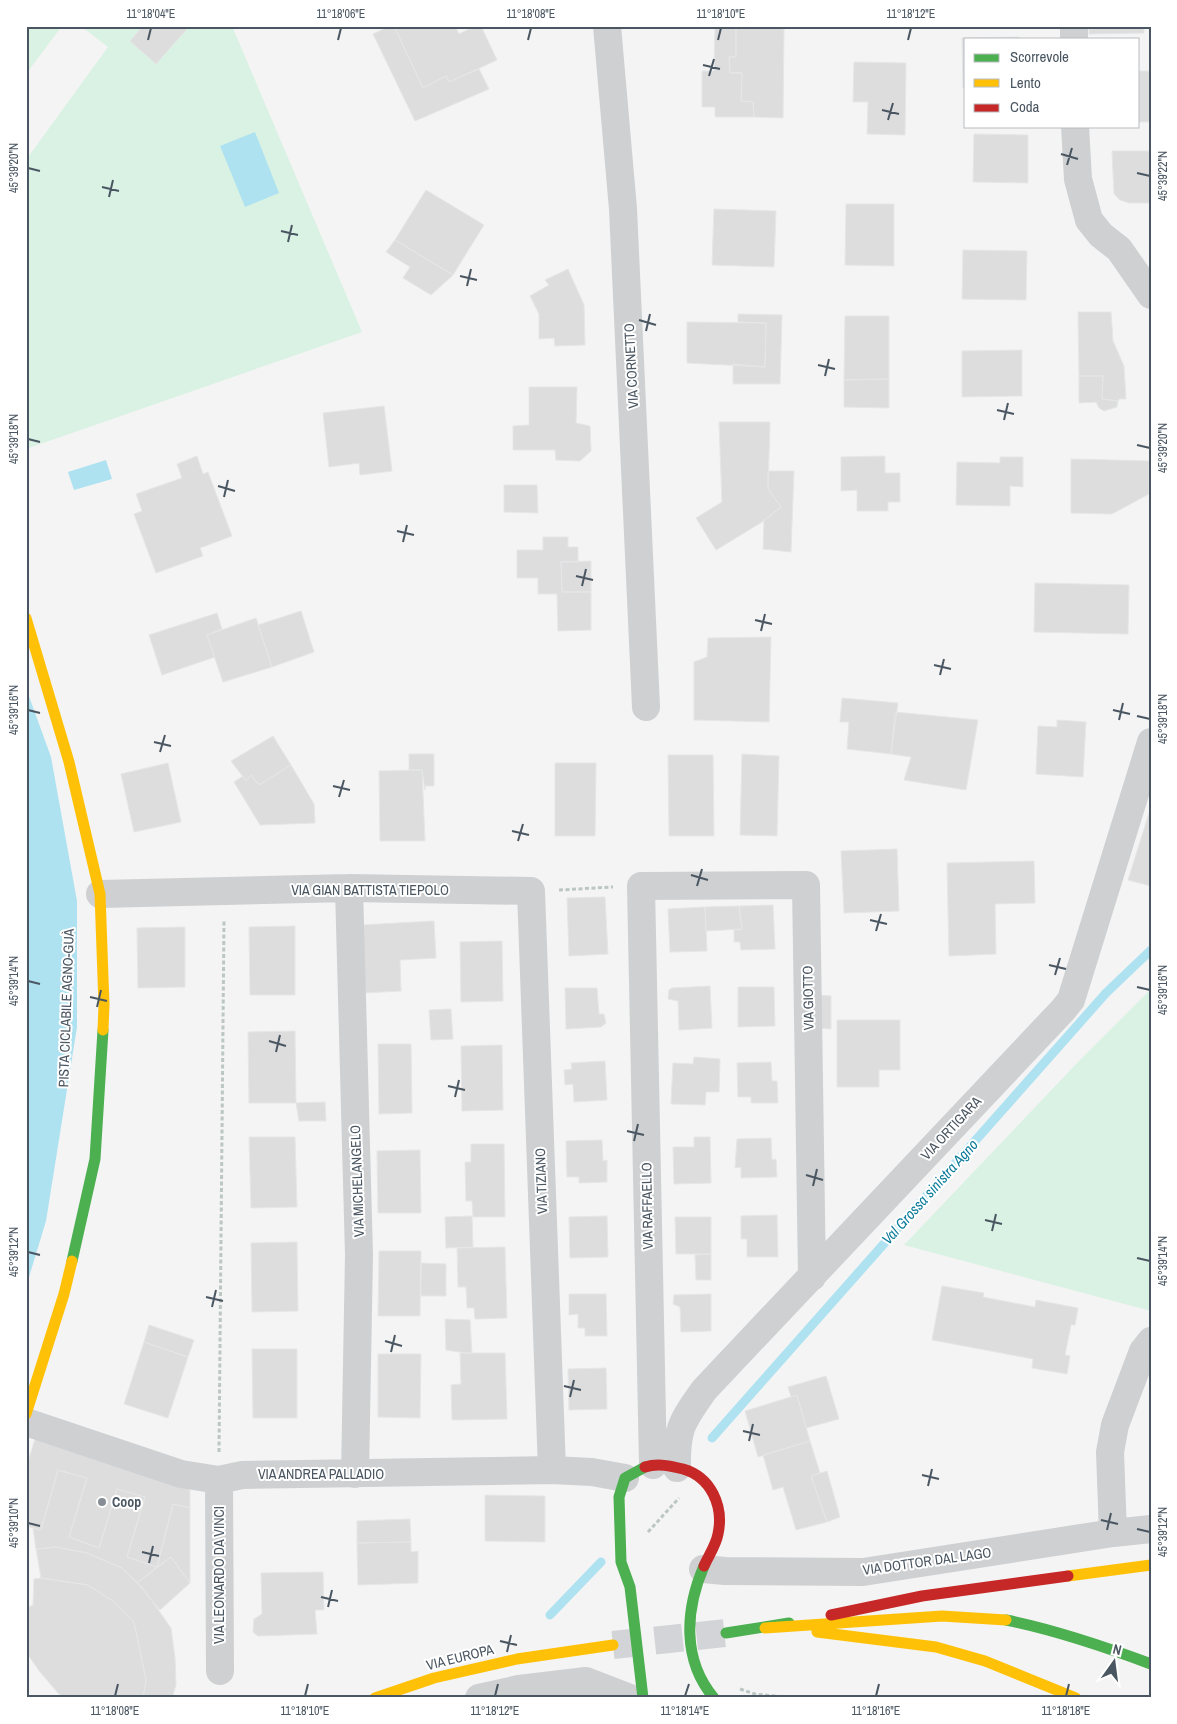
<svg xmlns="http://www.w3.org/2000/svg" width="1177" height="1724" font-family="'Archivo Narrow',sans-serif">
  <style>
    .green { fill: #d9f2e3 }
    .water { fill: #aee2f0 }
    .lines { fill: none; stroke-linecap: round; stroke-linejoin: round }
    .stream { stroke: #aee2f0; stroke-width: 9 }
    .building { fill: #ddddde; stroke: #e5e6e7 }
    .primary-tunnel { stroke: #d2d4d7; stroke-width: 28; stroke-dasharray: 28 14; stroke-linecap: butt }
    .path { stroke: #bcc7c4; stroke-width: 3; stroke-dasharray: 4 2.5; stroke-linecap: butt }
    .street { stroke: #ced0d2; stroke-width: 28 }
    .fast { stroke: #4caf50; stroke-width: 11 }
    .slow { stroke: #ffc107; stroke-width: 11 }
    .jam { stroke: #c62828; stroke-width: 11 }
    .ticks { fill: none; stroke: #4a5661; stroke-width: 2 }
    .poi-dot { fill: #868d94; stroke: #fff; stroke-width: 2 }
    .labels { text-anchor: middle; stroke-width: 4; stroke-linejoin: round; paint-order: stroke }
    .street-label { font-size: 14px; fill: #4a5661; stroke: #fff }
    .poi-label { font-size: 14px; font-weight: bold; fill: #4a5661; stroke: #fff; text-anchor: start }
    .water-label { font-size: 15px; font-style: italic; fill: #0c7c9b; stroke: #fff }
    .neatline { fill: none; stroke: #4a5661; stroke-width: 2 }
    .ticks-label { font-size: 12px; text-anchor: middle; fill: #4a5661 }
  </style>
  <rect width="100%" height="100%" fill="#f4f4f4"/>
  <path class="green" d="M26,26H62L26,74Z
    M81,26H232L362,332L26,449V160L108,47Z
    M1151,989V1311L904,1245L1079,1061Z"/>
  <path class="water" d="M255,132L279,193L245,207L220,146Z
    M106,460L112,479L74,490L68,472Z
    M26,688L51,757L77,901V1027L46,1221L26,1287Z"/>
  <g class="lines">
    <path class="stream" d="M712,1438L1106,993L1151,950
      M550,1615L601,1562"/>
  </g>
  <path class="building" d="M143,26H184L187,29L156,64L130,41Z
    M390,26H394L423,88L446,76L449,82L479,69L489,89L415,121L373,34Z
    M394,26H455L459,34L475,26H481L497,60L449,82L446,76L423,88Z
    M715,26H736V57H729L730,73H742L741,101L753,102L754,117H715V107H702V71H714Z
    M736,26H784L783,118L754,117L753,102L741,101L742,73H730L729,57H736Z
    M1089,26H1144V33L1089,34Z
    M1019,37V39H966V88H963L962,38Z
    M854,62L906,63L905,135L867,134L868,102H853Z
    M1138,71H1151V122H1138Z
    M974,134L1028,135V183L973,182Z
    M1112,151H1151V203H1129L1120,200L1114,194Z
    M426,190L484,225L453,275L395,240Z
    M846,204H894V266L845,265Z
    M714,209L776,211L774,267L712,265Z
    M395,240L453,275L431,295L403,278L410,267L386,252Z
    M963,250L1027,251L1026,300L962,299Z
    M568,269L584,305L585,345L555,346L554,338L539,339V314L530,296L549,285L545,280Z
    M1078,312H1111L1113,341L1124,366L1126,399H1119L1118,401L1102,399L1103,376H1079Z
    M738,314L782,315L780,384H733V364L765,367L766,323L738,322Z
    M845,316H889V379L844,380Z
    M687,322L766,323L765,367L687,363Z
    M1022,350V396L962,397V351Z
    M1079,376H1103L1102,399L1118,401L1117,407L1104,411L1099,408L1096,402L1079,403Z
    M889,379V408L844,407V380Z
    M529,387H577L576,423L590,426L591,451L580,461L556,460L555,450H513V426L529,425Z
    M384,406L392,471L360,475L359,463L329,467L323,413Z
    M719,422H770L768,489L781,507L762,522L716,550L696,518L722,502Z
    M197,456L203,474L208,472L232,536L200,548L203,556L156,573L134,514L142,511L136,494L182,478L177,464Z
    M885,456V473H900V502H888V511H857V490L841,491V457Z
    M1000,457H1023V487L1010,486V506L956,505L957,462L1000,463Z
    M1071,459L1149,461V494L1112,514L1071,513Z
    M768,471H794L791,552L763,549L764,521L762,522L781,507L768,489Z
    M504,485H537L538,513L504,512Z
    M543,537H568V547H578V562H561L562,592H591V630L558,631L557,594H538V578H517V550H543Z
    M591,561V592H562L561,562Z
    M1035,583L1129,585L1128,634L1034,632Z
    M301,611L314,652L272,667L258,625Z
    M217,613L222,629L207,635L215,657L162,675L149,635Z
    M256,618L272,667L223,682L207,635Z
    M771,637L769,722L694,720V662L707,657L708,638Z
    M842,698L898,703L891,754L847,749L849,722H840Z
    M895,712L978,720L966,790L904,780L911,757L891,754Z
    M1057,720L1086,722L1083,777L1036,774L1038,726L1057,727Z
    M273,736L291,765L259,785L251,775L246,781L231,761Z
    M409,754H434V786H425V790L422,770H409Z
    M742,754L779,756L777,836L740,835Z
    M668,755H713L714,836H669Z
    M168,763L181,822L134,832L121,774Z
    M555,763H596L595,836H555Z
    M291,765L314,804L315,823L260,825L234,782L243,776L246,781L251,775L259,785Z
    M422,770L425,841H380L379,771Z
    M1150,810H1151V886L1128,880Z
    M897,849L899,911L844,913L841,851Z
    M1034,861L1035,903L995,904L996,954L949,956L947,863Z
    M605,897L608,954L569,956L567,898Z
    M773,905L775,949L741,950L740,942H734V930L742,929L739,906Z
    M739,906L742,929L706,931L705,907Z
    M705,907L707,951L670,952L668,909Z
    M434,921L436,958L400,960L401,991L364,993L361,925Z
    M295,926V995H250L249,927Z
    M185,927V987L138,988L137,928Z
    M502,941L503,1001L461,1002L460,942Z
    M710,986L712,1028L679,1030L678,1001L668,999L669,990L672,988Z
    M738,987H774L775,1026L738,1027Z
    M565,988H597L599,1014H604L606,1023L601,1027L566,1029Z
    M816,995L831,996V1029L816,1028Z
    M451,1009L453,1039L431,1040L429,1010Z
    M837,1020H900V1070H879V1087H837Z
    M295,1031L296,1103H249L248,1032Z
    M378,1044H411L412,1113L379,1114Z
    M502,1045L503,1110L462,1111L461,1046Z
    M694,1057L720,1059L719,1092H706L705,1105L671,1104L673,1063L693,1064Z
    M605,1061L607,1100L574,1102L573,1084L565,1085L564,1070L572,1069L571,1063Z
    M771,1062L772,1081H777L778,1103H751V1097H738L737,1063Z
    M325,1102L326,1121H299L296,1103Z
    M249,1137H295L297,1207L251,1208Z
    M694,1137H710L711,1183L674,1184L673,1147H694Z
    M771,1138L772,1160L776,1159L777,1177L741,1178V1167L735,1168L737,1139Z
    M602,1140L603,1161L607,1160V1182L579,1183V1177H567L566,1141Z
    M471,1144H504L505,1217H473L472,1201H466L465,1162H471Z
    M420,1150L421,1213H378L377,1151Z
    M777,1215L778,1257H747V1239H741V1216Z
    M472,1216L473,1247L446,1248L445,1217Z
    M607,1216L608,1257L570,1258L569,1217Z
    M675,1217H711V1254H676Z
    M297,1242L298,1311L252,1312L251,1243Z
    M505,1247L507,1318L475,1319L474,1308H467L466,1287H458L457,1248Z
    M379,1251H421L420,1316H378Z
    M711,1254V1280H696L695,1255Z
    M421,1263L446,1264V1296H421Z
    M942,1286L984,1293L983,1297L1035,1307L1036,1300L1078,1308L1075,1325H1071L1065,1355L1070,1356L1067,1374L1032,1368L1033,1359L932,1340Z
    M569,1294H606L607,1336H585V1328H578V1314L569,1315Z
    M711,1294V1331L681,1332L680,1307L673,1304L674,1295Z
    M445,1319L470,1320L472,1354L446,1350Z
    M149,1325L194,1340L188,1357L144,1342Z
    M144,1342L188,1357L168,1418L124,1404Z
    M252,1349H297V1418H253Z
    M460,1353H505L507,1419L452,1420L451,1385L461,1384Z
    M378,1354H421L420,1418L378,1417Z
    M606,1368L607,1409L569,1410L568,1369Z
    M826,1376L839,1419L806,1428L797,1395L791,1397L788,1387Z
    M797,1395L810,1441L758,1457L745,1411Z
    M36,1436L190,1485V1508L173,1504L157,1567L127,1557L145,1497L117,1489L99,1548L69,1537L87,1478L58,1470L41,1530L26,1526V1468Z
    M810,1441L820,1473L811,1476L827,1522L796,1530L783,1487L773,1490L763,1455Z
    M58,1470L87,1478L69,1537L99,1548L117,1489L145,1497L127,1557L157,1567L137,1583L122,1568L87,1553L56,1547L36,1549L33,1528L41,1530Z
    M827,1471L840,1517L827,1522L811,1476Z
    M485,1495L545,1496V1542L485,1541Z
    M173,1504L190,1508V1583L171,1557L157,1567Z
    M410,1519L411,1542L357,1543V1521Z
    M411,1542V1552L418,1551V1583L358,1585L357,1543Z
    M56,1547L87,1553L122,1568L143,1588L171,1628L175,1658L176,1685L172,1698H143L146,1680L134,1622L113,1601L88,1585L41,1578L36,1549Z
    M171,1557L190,1583L160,1610L137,1583Z
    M323,1572L324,1610H315L317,1634L258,1636L253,1632L254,1619L262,1614L261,1573Z
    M41,1578L88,1585L113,1601L134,1622L146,1680L143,1698H65L58,1693L40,1672L26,1652V1608L33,1605L34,1579Z"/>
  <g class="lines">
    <path class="primary-tunnel" d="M613,1645L726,1633"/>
    <path class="path" d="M559,890L613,887
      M219,1452L224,919
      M648,1532L679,1498
      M740,1689L755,1694L794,1698"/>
    <path class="street" d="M607,26L623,209L646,707
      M1074,26V39
      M1075,126L1078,179L1089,220L1101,235L1119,249L1151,295
      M349,888L359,1255L355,1474
      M100,894L349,888L531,891L552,1470
      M26,1422L181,1474L219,1480L242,1475L552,1470L592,1472L625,1478
      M653,1465L641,886L806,885L812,1277
      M677,1468C676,1429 682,1421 704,1390L1062,1011L1071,1000L1151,742
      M219,1480L220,1671
      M1113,1533L1110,1452L1115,1425L1143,1351L1151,1341
      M703,1569L725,1571L863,1572L1113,1533L1151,1529
      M479,1698L519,1689L586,1681L630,1698"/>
    <path class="fast" d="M72,1261L95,1159L103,1030
      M704,1566C685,1610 682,1660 714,1698
      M1006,1620C1056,1630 1103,1646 1151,1664
      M726,1633L789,1623
      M643,1698L630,1587L621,1562L619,1497L625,1478L645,1467"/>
    <path class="slow" d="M26,618L69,762L100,894L104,1005L103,1030
      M26,1414L64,1294L72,1261
      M1068,1576L1151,1565
      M765,1628L942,1616L1006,1620
      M817,1632L936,1647L985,1661L1076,1698
      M375,1698L434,1678L517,1659L613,1645"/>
    <path class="jam" d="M645,1467C658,1463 671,1466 683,1469C711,1477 724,1506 718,1534C716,1545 709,1555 704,1566
      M831,1615L922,1596L1068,1576"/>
  </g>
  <path class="ticks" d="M148,40L151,28M338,40L341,28M528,40L531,28M718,40L721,28M908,40L911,28M703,65L720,69M709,76L714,59M882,110L899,114M888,120L893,103M1061,154L1078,159M1067,165L1072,148M28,168L40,171M1137,173L1150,176M102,187L119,191M109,197L113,180M281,231L298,235M288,242L292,225M460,276L477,280M467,286L471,269M639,320L656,325M646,331L650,314M818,365L835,369M825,376L829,359M997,410L1014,414M1004,420L1008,403M28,439L40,442M1137,445L1150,448M218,486L235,491M224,497L228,480M397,531L414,535M403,542L407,525M576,576L593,580M582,586L586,569M755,620L772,624M761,631L765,614M934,665L951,669M940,675L944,659M28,710L40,713M1113,710L1130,714M1137,716L1150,719M1119,720L1123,703M154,742L171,746M160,752L165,735M333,786L350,790M339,797L344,780M512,831L529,835M518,841L523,824M691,875L708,880M697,886L702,869M870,920L887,924M876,931L881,914M1049,965L1066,969M1055,975L1060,958M28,981L40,984M1137,987L1150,990M90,997L107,1001M97,1007L101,990M269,1041L286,1046M276,1052L280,1035M448,1086L465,1090M455,1097L459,1080M627,1131L644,1135M634,1141L638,1124M806,1175L823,1180M813,1186L817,1169M985,1220L1002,1224M992,1231L996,1214M28,1252L40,1255M1137,1258L1150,1261M206,1297L223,1301M212,1307L216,1290M385,1341L402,1346M391,1352L395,1335M564,1386L581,1390M570,1397L574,1380M743,1431L760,1435M749,1441L753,1424M922,1475L939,1479M928,1486L932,1469M1101,1520L1118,1524M28,1523L40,1526M1137,1529L1150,1532M1107,1530L1111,1513M142,1552L159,1556M149,1563L153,1546M321,1597L338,1601M328,1607L332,1590M500,1641L517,1645M507,1652L511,1635M115,1696L118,1684M305,1696L308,1684M495,1696L498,1684M685,1696L689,1684M876,1696L879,1684M1066,1696L1069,1684"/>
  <circle class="poi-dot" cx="102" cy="1502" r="5"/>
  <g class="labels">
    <g class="street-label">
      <text transform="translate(631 366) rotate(-93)" y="5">VIA CORNETTO</text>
      <text x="370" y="895">VIA GIAN BATTISTA TIEPOLO</text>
      <text transform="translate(808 998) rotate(-91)" y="5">VIA GIOTTO</text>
      <text transform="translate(66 1008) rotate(-88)" y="5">PISTA CICLABILE AGNO-GUÀ</text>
      <text transform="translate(951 1128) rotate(-47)" y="5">VIA ORTIGARA</text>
      <text transform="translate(357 1181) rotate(-92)" y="5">VIA MICHELANGELO</text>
      <text transform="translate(541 1181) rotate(-92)" y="5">VIA TIZIANO</text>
      <text transform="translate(647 1206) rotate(-91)" y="5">VIA RAFFAELLO</text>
      <text x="321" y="1479">VIA ANDREA PALLADIO</text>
      <text transform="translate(927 1561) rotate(-8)" y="5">VIA DOTTOR DAL LAGO</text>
      <text transform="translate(219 1575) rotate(-90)" y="5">VIA LEONARDO DA VINCI</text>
      <text transform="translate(460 1657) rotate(-14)" y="5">VIA EUROPA</text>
    </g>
    <g class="poi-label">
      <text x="112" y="1507">Coop</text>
    </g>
    <g class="water-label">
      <text transform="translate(930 1192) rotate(-48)" y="5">Val Grossa sinistra Agno</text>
    </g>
  </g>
  <rect width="1177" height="1724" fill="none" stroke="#ffffff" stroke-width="55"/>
  <rect x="964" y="38" width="175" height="90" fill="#ffffff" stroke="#b7bbc0"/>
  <rect x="974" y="54" width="25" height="8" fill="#4caf50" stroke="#b7bbc0"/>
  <text x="1010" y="62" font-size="15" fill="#4a5661">Scorrevole</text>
  <rect x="974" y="79" width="25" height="8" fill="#ffc107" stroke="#b7bbc0"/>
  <text x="1010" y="88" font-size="15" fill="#4a5661">Lento</text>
  <rect x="974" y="104" width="25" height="8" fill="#c62828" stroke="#b7bbc0"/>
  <text x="1010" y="112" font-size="15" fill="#4a5661">Coda</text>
  <g transform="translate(1114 1662) rotate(14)" stroke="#ffffff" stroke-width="4" paint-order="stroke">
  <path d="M0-4L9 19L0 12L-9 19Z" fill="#4a5661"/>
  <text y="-8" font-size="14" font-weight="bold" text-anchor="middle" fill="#4a5661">N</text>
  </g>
  <rect x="28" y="28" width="1122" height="1668" class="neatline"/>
  <g class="ticks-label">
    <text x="151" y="18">11°18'04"E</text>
    <text x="341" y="18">11°18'06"E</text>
    <text x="531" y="18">11°18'08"E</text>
    <text x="721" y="18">11°18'10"E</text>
    <text x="911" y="18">11°18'12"E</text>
    <text transform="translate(14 168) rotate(-90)" y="4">45°39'20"N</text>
    <text transform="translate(1163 176) rotate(-90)" y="4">45°39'22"N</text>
    <text transform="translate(14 439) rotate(-90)" y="4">45°39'18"N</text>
    <text transform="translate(1163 448) rotate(-90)" y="4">45°39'20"N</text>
    <text transform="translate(14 710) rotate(-90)" y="4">45°39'16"N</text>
    <text transform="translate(1163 719) rotate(-90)" y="4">45°39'18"N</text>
    <text transform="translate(14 981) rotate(-90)" y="4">45°39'14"N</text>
    <text transform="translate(1163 990) rotate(-90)" y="4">45°39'16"N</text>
    <text transform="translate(14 1252) rotate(-90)" y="4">45°39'12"N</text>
    <text transform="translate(1163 1261) rotate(-90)" y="4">45°39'14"N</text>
    <text transform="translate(14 1523) rotate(-90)" y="4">45°39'10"N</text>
    <text transform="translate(1163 1532) rotate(-90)" y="4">45°39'12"N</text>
    <text x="115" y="1715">11°18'08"E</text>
    <text x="305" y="1715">11°18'10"E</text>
    <text x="495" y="1715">11°18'12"E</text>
    <text x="685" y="1715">11°18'14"E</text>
    <text x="876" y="1715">11°18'16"E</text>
    <text x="1066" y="1715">11°18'18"E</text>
  </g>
</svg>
